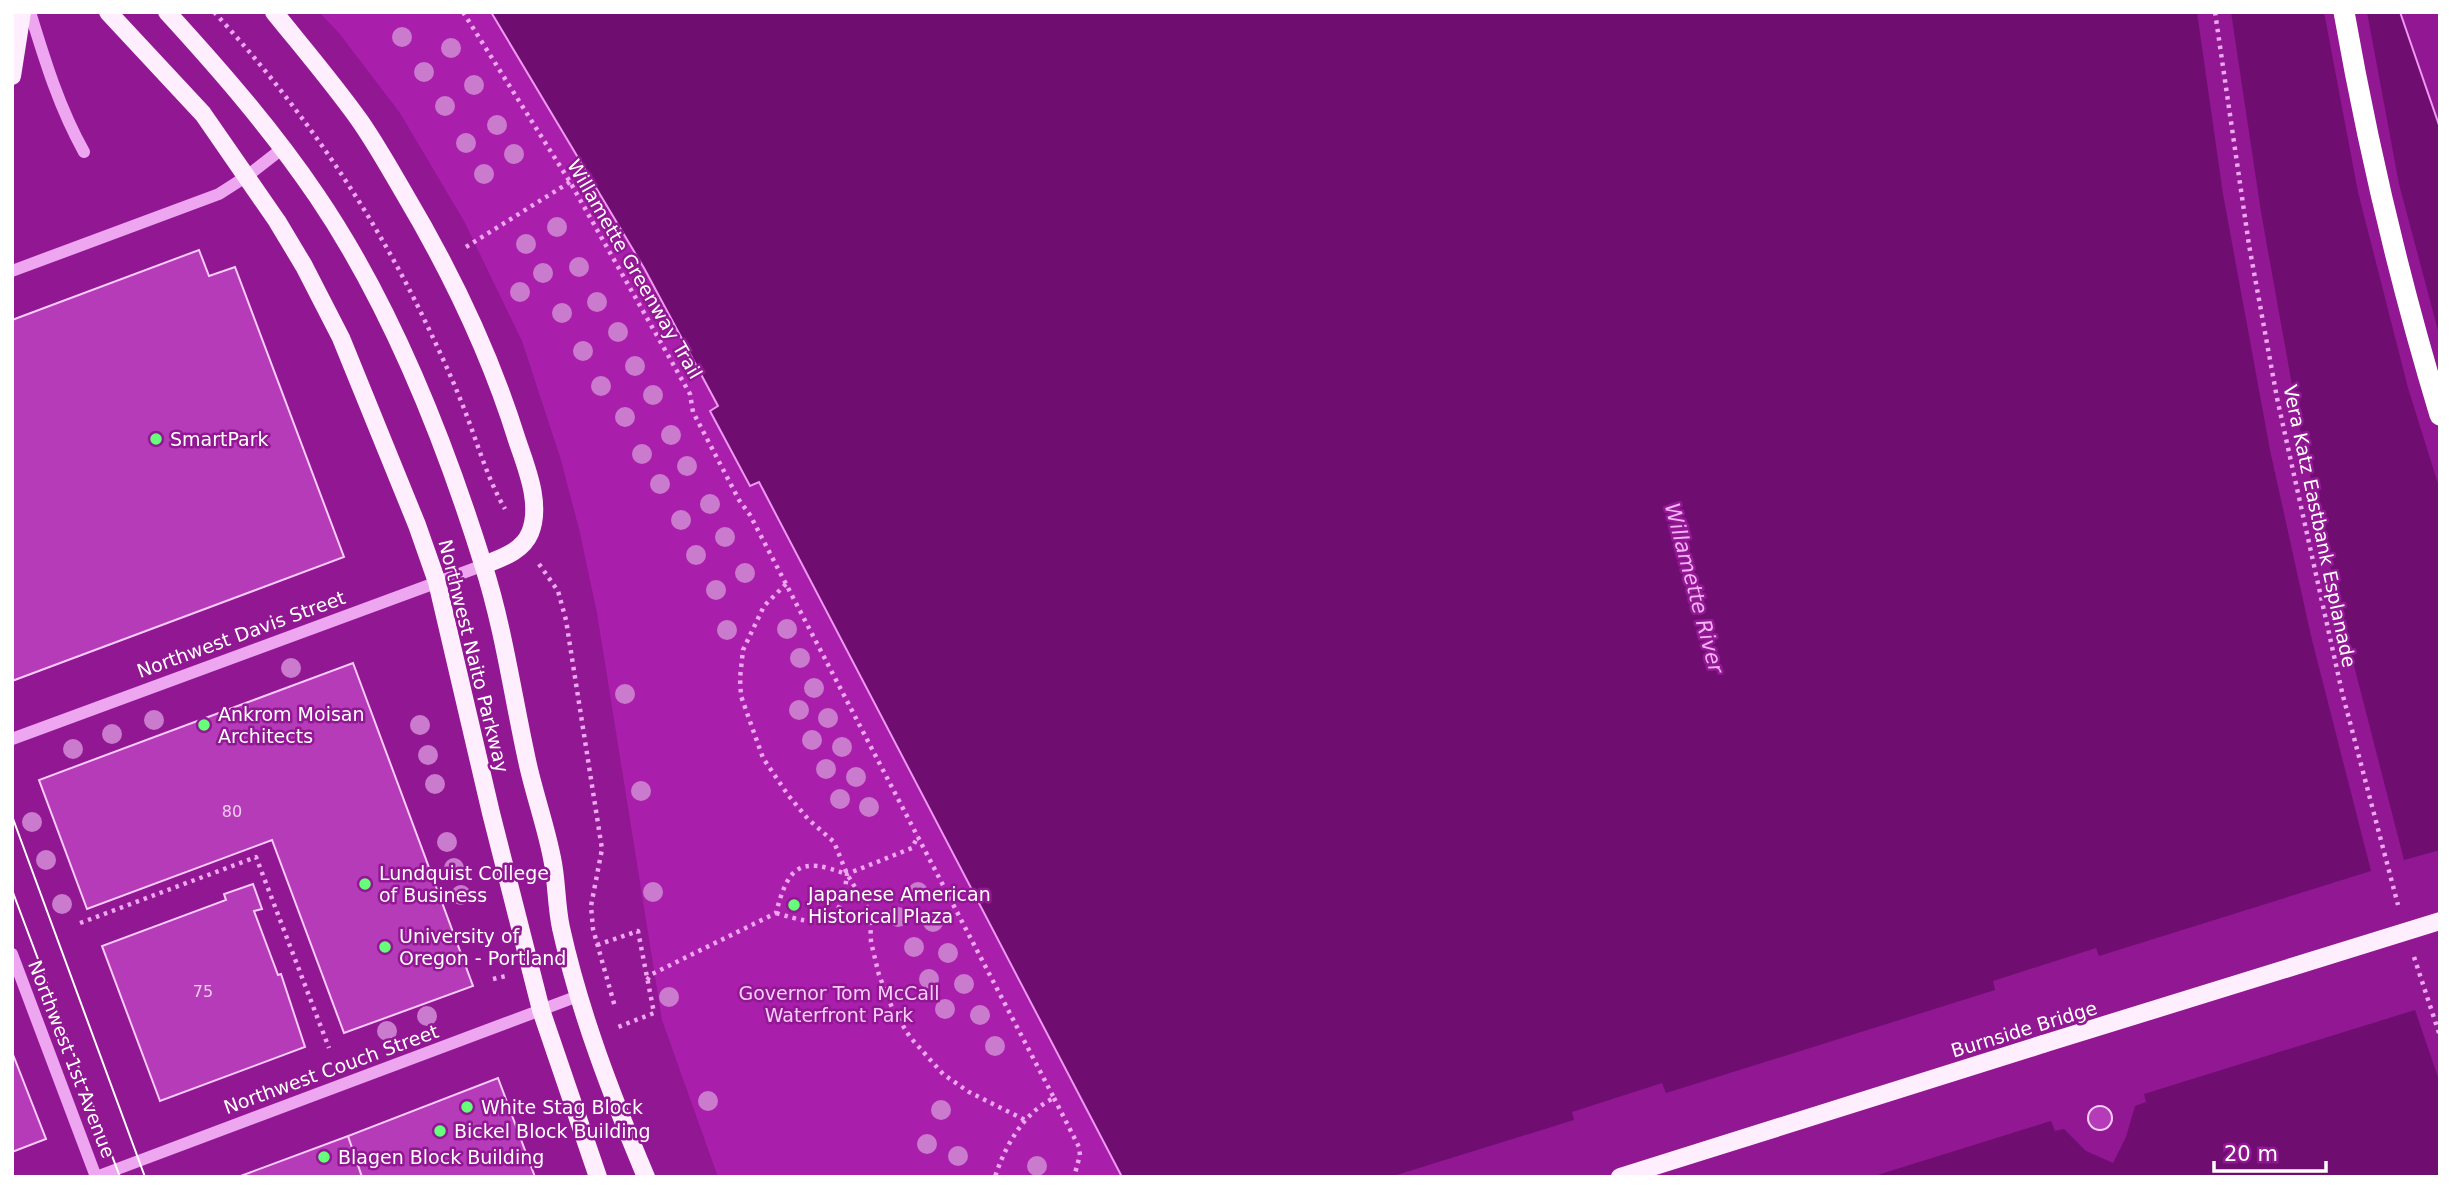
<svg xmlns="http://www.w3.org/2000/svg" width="2452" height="1189" font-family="'DejaVu Sans',sans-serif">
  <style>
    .green { fill: #a91fac }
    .water { fill: #6f0e70; stroke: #ef98f3; stroke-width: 2 }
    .pier { fill: #911793 }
    .building { fill: #b63bb9; stroke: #facdfc; stroke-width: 2 }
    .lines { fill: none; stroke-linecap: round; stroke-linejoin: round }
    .path { stroke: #eea6f0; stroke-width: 4.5; stroke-dasharray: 3.5 5; stroke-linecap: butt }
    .minor { stroke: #eea6f0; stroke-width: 12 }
    .major { stroke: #ffeffe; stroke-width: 18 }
    .highway { stroke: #fff; stroke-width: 21 }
    .tram { stroke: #fff; stroke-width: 2 }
    .major-bridge { stroke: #ffeffe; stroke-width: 18 }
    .tree { fill: #cb7bcd }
    .poi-dot { fill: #65ff7a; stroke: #911793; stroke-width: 2.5 }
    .labels { text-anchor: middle; stroke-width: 5; stroke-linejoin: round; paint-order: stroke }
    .number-label { font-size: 16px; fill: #edceee }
    .street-label { font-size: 19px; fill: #fff; stroke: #911793 }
    .poi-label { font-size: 19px; fill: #fff; stroke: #911793; text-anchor: start }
    .park-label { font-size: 19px; fill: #facdfc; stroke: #911793 }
    .water-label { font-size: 21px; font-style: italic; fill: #f5b2f7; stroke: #911793 }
  </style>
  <rect width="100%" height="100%" fill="#911793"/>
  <path class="green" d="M319,12H491L644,268L718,406L710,411L749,486L759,482L1122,1177H718L662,1020L597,613L580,533L561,460L522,341L464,221L400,113L339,33Z"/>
  <path class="water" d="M491,12H2400L2440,128V1177H1122L759,482L750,486L710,411L718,406L644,268Z"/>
  <path class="pier" d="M2197,12H2231L2261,212L2299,424L2341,615L2404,860L2440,850V1083L2415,1010L2144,1094L2146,1102L2135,1106L2126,1137L2113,1163L2086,1151L2064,1129L2055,1131L2051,1121L1871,1177H1390L1574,1120L1572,1112L1662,1083L1666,1093L1995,990L1993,981L2096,948L2099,956L2371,871L2311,636L2270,450L2223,194Z
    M2324,12H2367L2399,184L2440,338V490L2408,388L2358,192Z"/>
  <path class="building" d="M199,250L209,276L235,267L344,557L12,681V320Z
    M353,663L473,986L344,1033L272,840L87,909L39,780Z
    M253,884L262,909L254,911L278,975L281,974L305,1047L160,1101L102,946L226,900L224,894Z
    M12,1052L46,1139L12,1152Z
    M498,1078L535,1177H362L348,1136Z
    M2088 1118a12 12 0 1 1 24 0a12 12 0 1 1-24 0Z
    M348,1136L362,1177H238Z"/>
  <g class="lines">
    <path class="path" d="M214,12C299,104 372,210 426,323C439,350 452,378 463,406C477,441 486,476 505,509
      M463,12L570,182L690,394L693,412L739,500L750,515L1054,1098C1024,1112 1005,1146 995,1177
      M2215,12L2249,245L2277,398L2342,692L2398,905
      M466,247L570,182
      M539,564L558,591L566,620L602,849L591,906L593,929L615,1007
      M786,584L764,606L743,650L740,678L741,696L763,758L788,795L808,819L834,842L847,874L870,912L871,942L879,975L893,1010L910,1037L943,1074L969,1092L1025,1120
      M776,913C822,927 841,929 847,874L912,848L918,836
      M80,923L256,857L329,1048
      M597,945L638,931L654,1013L618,1027
      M2414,957L2440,1036
      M493,979L506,976
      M647,980L652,974L776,913C788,867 799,856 846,874
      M1054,1098L1079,1147L1080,1155L1074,1177"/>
    <path class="minor" d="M30,12C45,61 59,107 84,152
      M12,271L219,194L247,176L283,148
      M12,739L484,565
      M12,954L96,1177
      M96,1177L578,996"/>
    <path class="major" d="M108,12L203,114L277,221L304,266L341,338L417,525L437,582L491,813L541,1010L598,1177
      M167,12C221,71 273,131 317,196C391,305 444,439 483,564C504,629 513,698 528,765C535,796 546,827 552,858C557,881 556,905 561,928C580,1014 612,1096 646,1177
      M274,12C303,48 333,83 360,121C376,144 390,169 404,193C451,272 490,353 517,440C526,467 542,504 530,533C522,552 501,558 484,565
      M12,76L22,12
      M1620,1177L2043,1044"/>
    <path class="highway" d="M2344,12C2368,148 2400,283 2440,415"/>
    <path class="tram" d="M12,816L145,1177
      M12,890L120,1177"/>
    <path class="major-bridge" d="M2043,1044L2440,921"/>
  </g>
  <g class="tree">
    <circle cx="402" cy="37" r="10"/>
    <circle cx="451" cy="48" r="10"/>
    <circle cx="424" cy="72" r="10"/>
    <circle cx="474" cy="85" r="10"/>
    <circle cx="445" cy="106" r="10"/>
    <circle cx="497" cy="125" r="10"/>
    <circle cx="466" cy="143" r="10"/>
    <circle cx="514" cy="154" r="10"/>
    <circle cx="484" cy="174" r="10"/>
    <circle cx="557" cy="227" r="10"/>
    <circle cx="526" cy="244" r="10"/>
    <circle cx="579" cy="267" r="10"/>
    <circle cx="543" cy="273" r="10"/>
    <circle cx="520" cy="292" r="10"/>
    <circle cx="597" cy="302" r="10"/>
    <circle cx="562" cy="313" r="10"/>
    <circle cx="618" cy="332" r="10"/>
    <circle cx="583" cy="351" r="10"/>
    <circle cx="635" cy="366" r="10"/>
    <circle cx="601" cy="386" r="10"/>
    <circle cx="653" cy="395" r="10"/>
    <circle cx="625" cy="417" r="10"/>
    <circle cx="671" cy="435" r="10"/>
    <circle cx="642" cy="454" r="10"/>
    <circle cx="687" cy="466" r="10"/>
    <circle cx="660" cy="484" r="10"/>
    <circle cx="710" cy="504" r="10"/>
    <circle cx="681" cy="520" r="10"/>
    <circle cx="725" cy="537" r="10"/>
    <circle cx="696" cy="555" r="10"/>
    <circle cx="745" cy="573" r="10"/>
    <circle cx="716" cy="590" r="10"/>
    <circle cx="787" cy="629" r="10"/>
    <circle cx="727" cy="630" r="10"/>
    <circle cx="800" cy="658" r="10"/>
    <circle cx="291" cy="668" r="10"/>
    <circle cx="814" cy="688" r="10"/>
    <circle cx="625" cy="694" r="10"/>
    <circle cx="799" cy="710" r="10"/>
    <circle cx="828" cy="718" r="10"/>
    <circle cx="154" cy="720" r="10"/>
    <circle cx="420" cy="725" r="10"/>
    <circle cx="112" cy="734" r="10"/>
    <circle cx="812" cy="740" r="10"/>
    <circle cx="842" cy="747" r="10"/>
    <circle cx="73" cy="749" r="10"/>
    <circle cx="428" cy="755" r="10"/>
    <circle cx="826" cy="769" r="10"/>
    <circle cx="856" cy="777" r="10"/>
    <circle cx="435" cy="784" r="10"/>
    <circle cx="641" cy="791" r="10"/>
    <circle cx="840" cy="799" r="10"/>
    <circle cx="869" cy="807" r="10"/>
    <circle cx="32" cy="822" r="10"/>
    <circle cx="447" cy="842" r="10"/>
    <circle cx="46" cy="860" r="10"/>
    <circle cx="454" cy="868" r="10"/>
    <circle cx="653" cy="892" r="10"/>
    <circle cx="918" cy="892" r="10"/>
    <circle cx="461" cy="895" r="10"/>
    <circle cx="62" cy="904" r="10"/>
    <circle cx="898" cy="917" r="10"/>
    <circle cx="933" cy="922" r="10"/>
    <circle cx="914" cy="947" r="10"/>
    <circle cx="948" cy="953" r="10"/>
    <circle cx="929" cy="979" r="10"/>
    <circle cx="964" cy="984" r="10"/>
    <circle cx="669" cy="997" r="10"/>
    <circle cx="945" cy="1009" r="10"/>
    <circle cx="980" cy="1015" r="10"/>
    <circle cx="427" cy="1016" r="10"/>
    <circle cx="387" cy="1031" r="10"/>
    <circle cx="995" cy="1046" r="10"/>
    <circle cx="708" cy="1101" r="10"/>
    <circle cx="941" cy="1110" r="10"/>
    <circle cx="927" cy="1144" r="10"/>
    <circle cx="958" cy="1156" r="10"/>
    <circle cx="1037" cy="1166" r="10"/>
  </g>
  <g class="poi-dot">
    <circle cx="156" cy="439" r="7"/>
    <circle cx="204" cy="725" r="7"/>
    <circle cx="365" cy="884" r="7"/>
    <circle cx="794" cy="905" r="7"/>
    <circle cx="385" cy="947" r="7"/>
    <circle cx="467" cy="1107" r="7"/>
    <circle cx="440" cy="1131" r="7"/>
    <circle cx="324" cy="1157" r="7"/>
  </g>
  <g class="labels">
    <g class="number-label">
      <text x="232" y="817">80</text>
      <text x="203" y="997">75</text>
    </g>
    <g class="street-label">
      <text transform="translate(635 269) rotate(60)" y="7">Willamette Greenway Trail</text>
      <text transform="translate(2320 526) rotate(78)" y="7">Vera Katz Eastbank Esplanade</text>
      <text transform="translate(241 634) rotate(-20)" y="7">Northwest Davis Street</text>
      <text transform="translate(474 656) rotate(76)" y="7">Northwest Naito Parkway</text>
      <text transform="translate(2024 1029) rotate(-17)" y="7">Burnside Bridge</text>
      <text transform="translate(72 1059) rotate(69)" y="7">Northwest 1st Avenue</text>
      <text transform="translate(331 1069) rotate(-20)" y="7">Northwest Couch Street</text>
    </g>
    <g class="poi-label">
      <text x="170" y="446">SmartPark</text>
      <text x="218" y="721">Ankrom Moisan<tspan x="218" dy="22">Architects</tspan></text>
      <text x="379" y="880">Lundquist College<tspan x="379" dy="22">of Business</tspan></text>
      <text x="808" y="901">Japanese American<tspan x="808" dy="22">Historical Plaza</tspan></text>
      <text x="399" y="943">University of<tspan x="399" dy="22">Oregon - Portland</tspan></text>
      <text x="481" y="1114">White Stag Block</text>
      <text x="454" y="1138">Bickel Block Building</text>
      <text x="338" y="1164">Blagen Block Building</text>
    </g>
    <g class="park-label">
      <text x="839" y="1000">Governor Tom McCall<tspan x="839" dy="22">Waterfront Park</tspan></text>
    </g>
    <g class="water-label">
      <text transform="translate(1694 588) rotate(75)" y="7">Willamette River</text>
    </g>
  </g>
  <rect width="2452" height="1189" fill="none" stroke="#ffffff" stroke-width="28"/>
  <path d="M2214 1161v10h112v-10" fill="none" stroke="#ffffff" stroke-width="3.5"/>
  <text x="2224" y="1161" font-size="21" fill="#ffffff" stroke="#911793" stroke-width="5" paint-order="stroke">20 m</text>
</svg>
